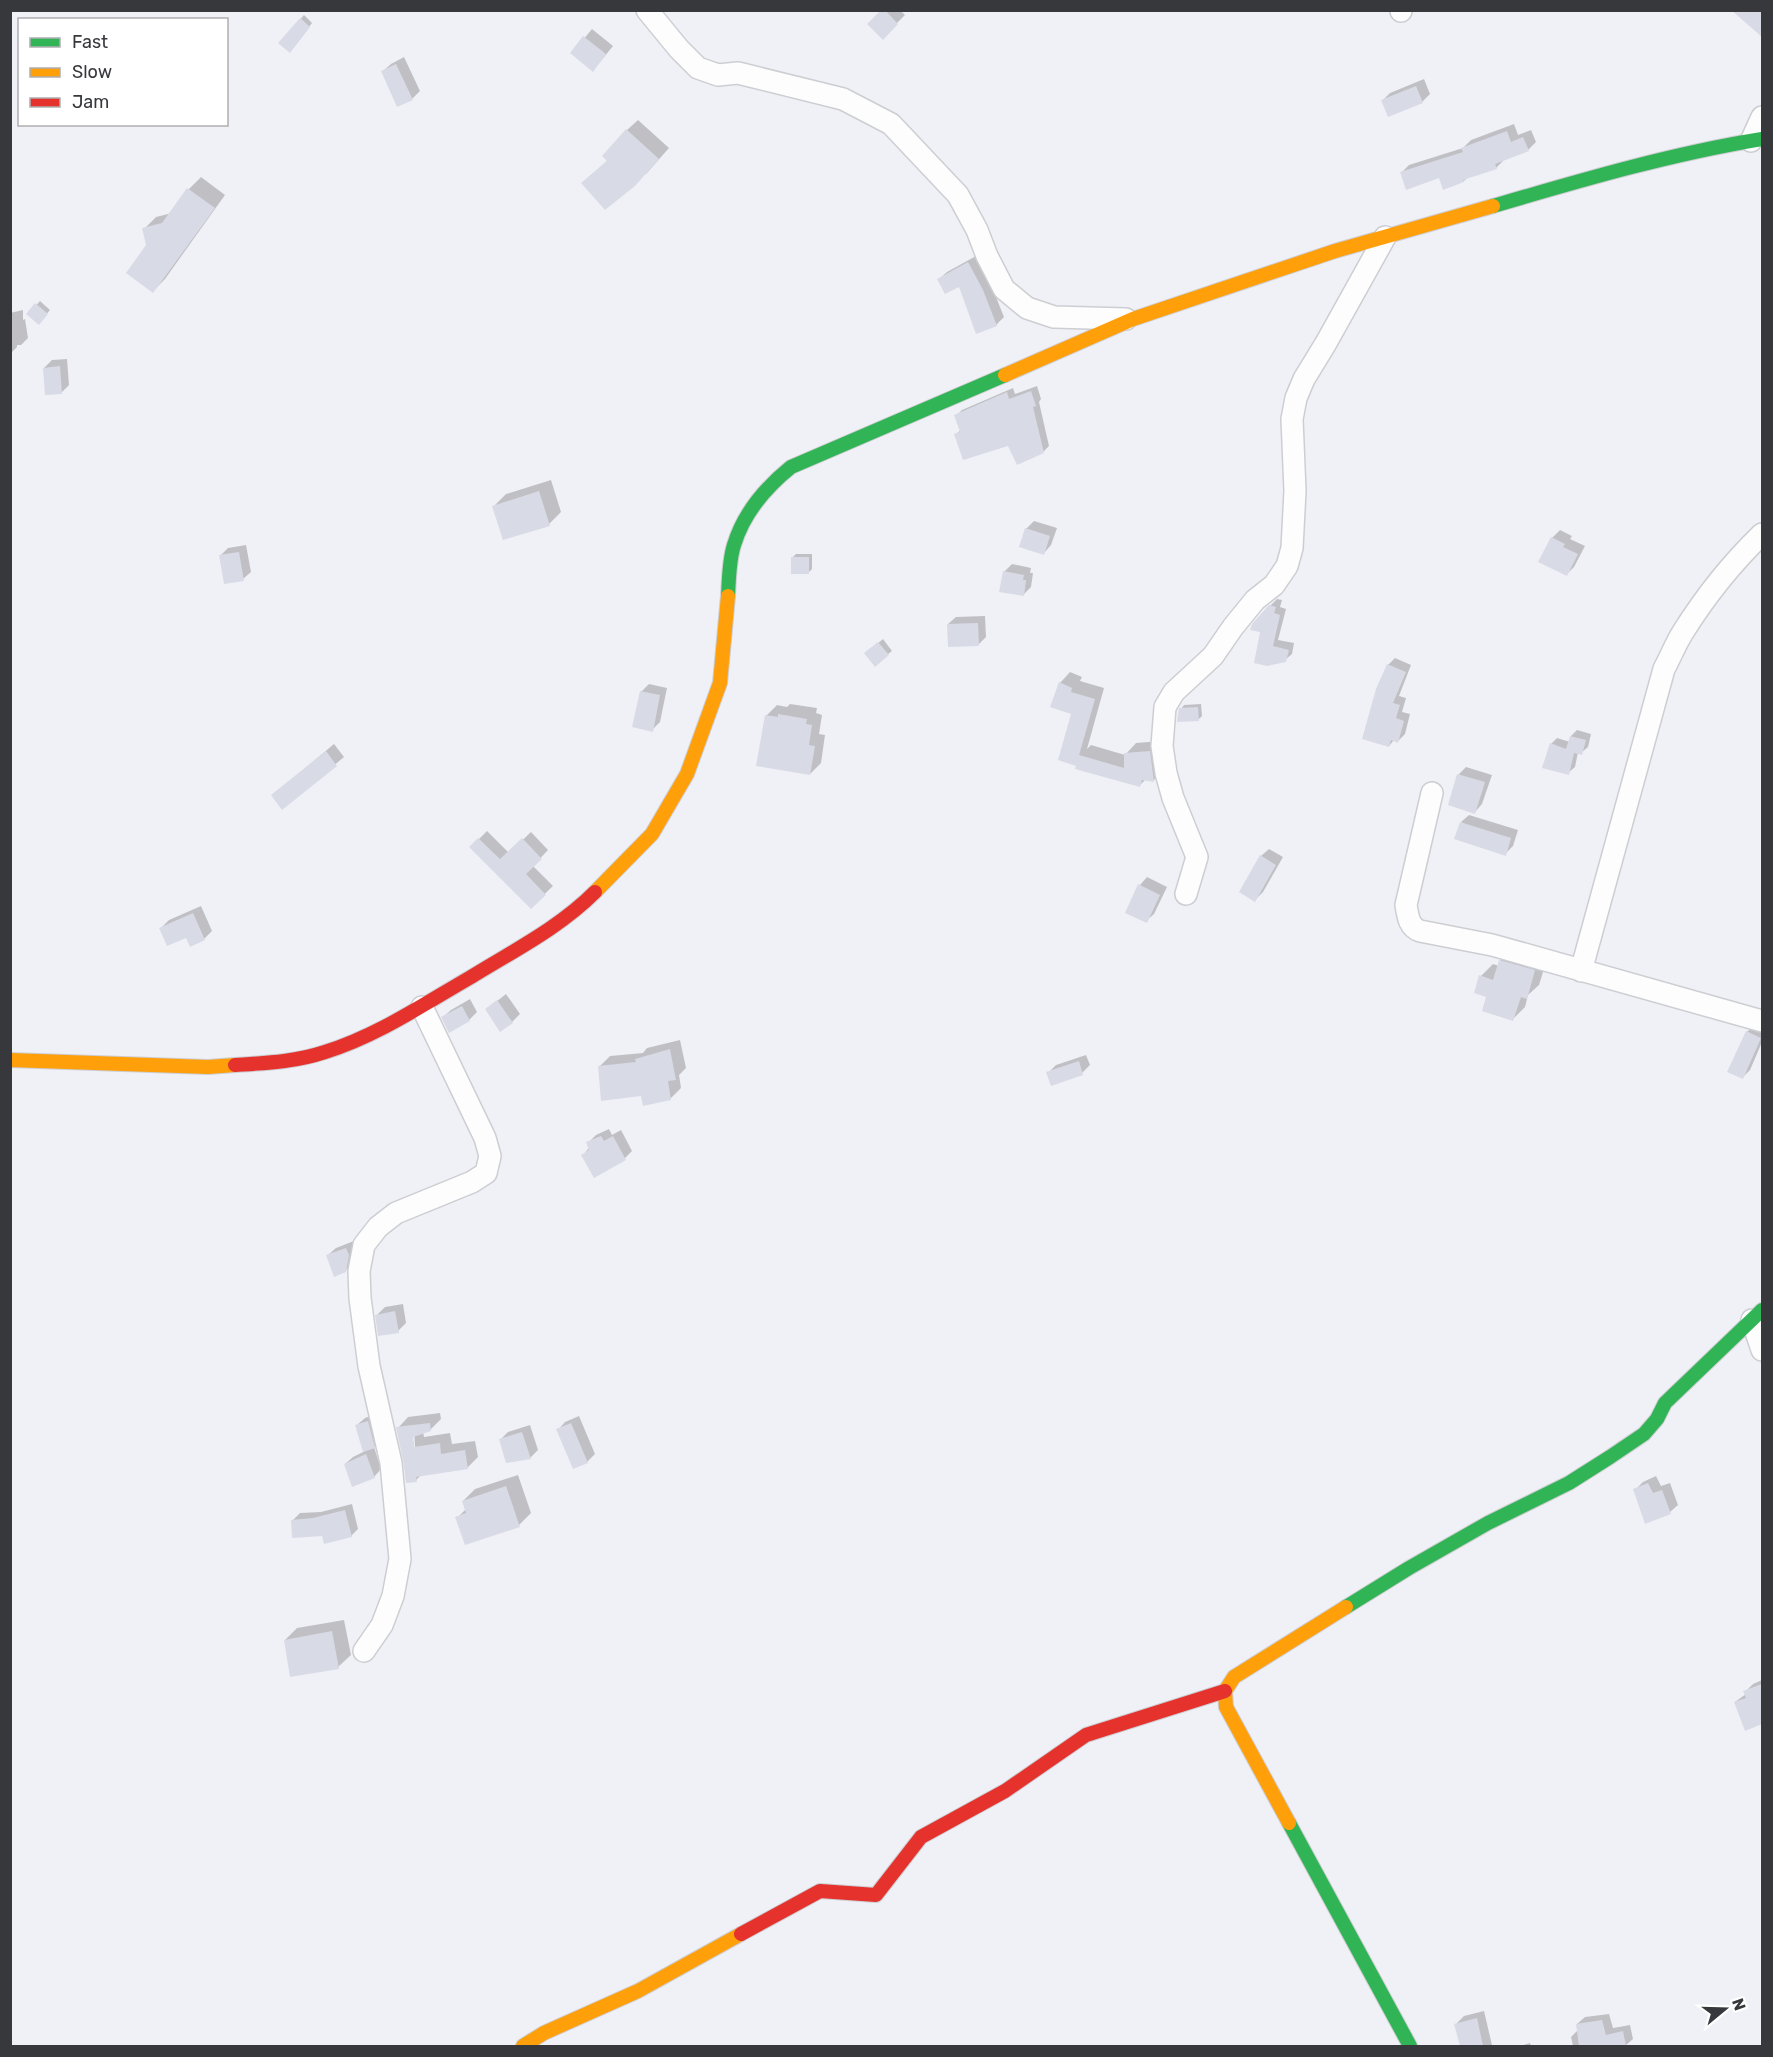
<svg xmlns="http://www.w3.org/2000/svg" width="1773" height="2057" font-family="Rubik,sans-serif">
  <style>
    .shadow { fill: #0003; fill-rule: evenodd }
    .building { fill: #d8dae6 }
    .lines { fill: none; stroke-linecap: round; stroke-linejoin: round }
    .street-casing { stroke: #cdced2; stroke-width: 24 }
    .fast-casing { stroke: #cdced2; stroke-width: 16 }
    .slow-casing { stroke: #cdced2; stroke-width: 16 }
    .jam-casing { stroke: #cdced2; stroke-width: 16 }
    .street { stroke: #fdfdfe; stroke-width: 21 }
    .fast { stroke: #30b455; stroke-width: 14 }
    .slow { stroke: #ff9f0a; stroke-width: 14 }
    .jam { stroke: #e5322d; stroke-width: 14 }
  </style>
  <rect width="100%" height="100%" fill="#f0f1f6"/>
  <path class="shadow" d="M883,10H900L905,15L883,37Z
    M304,15L312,23L293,48L280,43Z
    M592,29L613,46L600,62L572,53Z
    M404,57L420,91L412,99L383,71L391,64Z
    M1424,79L1430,94L1422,102L1383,100L1390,93Z
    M638,120L669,148L646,174L583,183L608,160L627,130Z
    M1514,124L1518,135L1531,130L1536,142L1528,150L1504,160L1496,168L1468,177L1464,181L1444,188L1440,177L1401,173L1409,165L1463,148L1471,140Z
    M201,177L225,195L165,279L153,291L148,245L144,229L156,217L172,213L189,189Z
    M976,256L990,282L1004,317L996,325L959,285L939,279L947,272Z
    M40,301L50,310L39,323L28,314Z
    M23,310V320L25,319L28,338L21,345H17V347L10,354V313Z
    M67,359L69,385L61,393L44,368L52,360Z
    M1037,386L1041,399L1039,402L1049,446L1043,452L956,434L961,430L956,416L962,410L1013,388L1015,394Z
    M551,480L561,512L549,524L494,506L506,494Z
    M1034,521L1057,528L1051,545L1044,553L1026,529Z
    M1560,530L1572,536L1570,539L1585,546L1574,567L1567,574L1552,538Z
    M246,545L251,572L243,579L220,556L228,548Z
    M796,554H812V569L808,573L792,558Z
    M1012,564L1031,568L1030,573H1033L1031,587L1023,595L1004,572Z
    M1277,599L1282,600L1280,607L1286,609L1278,640L1294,643L1292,654L1285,660L1267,664L1270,606Z
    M985,616L986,637L978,645L948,624L956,617Z
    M883,639L892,651L875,664L870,650Z
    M1395,658L1411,665L1399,696L1406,698L1402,712L1410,714L1405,734L1398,741L1394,740L1389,746L1388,665Z
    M1070,672L1082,677L1080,681L1104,688L1087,749L1091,745L1125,755L1136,743L1160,741L1163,770L1153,781L1146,779L1140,785L1077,767L1072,713L1060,683Z
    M649,684L667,688L660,722L652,730L641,692Z
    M790,704L817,708L816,713L822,715L819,734L825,735L821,763L810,774L766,716L777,705L787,707Z
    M1201,704L1202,716L1198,720L1181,709L1184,705Z
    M1577,730L1591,734L1588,747L1581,753L1578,752L1575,767L1568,773L1551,744L1557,738L1570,742L1571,736Z
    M334,744L344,757L283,808L273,795Z
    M1466,767L1492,775L1482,804L1475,812L1449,804L1459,774Z
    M1469,815L1518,830L1513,846L1505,854L1461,822Z
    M487,831L509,853L531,832L548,850L533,866L553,886L531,907L471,847Z
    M1269,849L1283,857L1263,892L1255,900L1261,856Z
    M1147,877L1167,887L1154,914L1146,921L1140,885Z
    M201,906L212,931L204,939L161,928L169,920Z
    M1512,949L1547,959L1539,985L1528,995L1525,1007L1513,1019L1481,976L1493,964L1499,966L1500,961Z
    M506,994L520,1014L512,1022L487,1009Z
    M470,999L477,1012L469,1020L443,1017L451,1010Z
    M1755,1024L1762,1028V1042L1750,1070L1742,1078L1747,1032Z
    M680,1040L686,1068L679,1075L681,1088L671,1098L642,1095L599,1067L610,1056L643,1053L647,1048Z
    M1086,1055L1090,1065L1082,1073H1048L1056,1065Z
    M609,1129L612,1135L621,1130L632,1151L625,1158L583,1155L590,1147L588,1143L596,1135Z
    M354,1241L356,1247L354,1263L345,1271L328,1255L336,1248Z
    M403,1304L406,1323L398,1331L377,1315L385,1307Z
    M440,1413L441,1419L430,1430L423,1432L424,1437L450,1433L452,1444L475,1441L478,1457L467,1468L421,1475L416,1480L398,1428L408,1417ZM411,1429H414L415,1447H414Z
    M376,1414L382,1439L374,1447L381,1469L374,1477L345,1464L353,1457L365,1451L357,1425L365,1418Z
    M579,1416L595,1454L587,1462L558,1430L565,1422Z
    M530,1425L538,1450L530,1458L500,1440L508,1432Z
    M518,1475L531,1513L519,1525L457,1518L466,1509L463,1501L475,1489Z
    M1656,1476L1661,1486L1670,1483L1678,1505L1670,1512L1635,1490L1643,1482Z
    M352,1504L358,1529L351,1536L323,1535L293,1520L300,1513L321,1512Z
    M344,1620L351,1655L338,1667L285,1640L297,1628Z
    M1762,1680V1723L1745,1729L1735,1702L1746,1694L1745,1692L1753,1684Z
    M1484,2011L1492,2045L1490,2046H1461L1456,2024L1464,2016Z
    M1609,2014L1613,2028L1630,2025L1633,2039L1625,2046H1573L1571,2037L1578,2030L1577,2024L1585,2017Z
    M1530,2043L1531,2046H1520Z"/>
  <path class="building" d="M881,10H885L898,24L883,40L867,24Z
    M1731,10H1762V37Z
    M300,18L310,27L290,53L278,43Z
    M583,36L606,54L593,72L570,53Z
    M396,64L413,100L397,107L381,71Z
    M1416,86L1423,103L1388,117L1381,100Z
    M626,129L659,159L635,186L605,210L581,183L607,161L602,156Z
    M1507,131L1511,142L1523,137L1529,151L1495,164L1497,169L1463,180L1464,182L1443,190L1439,178L1406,190L1400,172L1463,152L1461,148Z
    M187,188L215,208L153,293L126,273L146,245L142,228L162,223Z
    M968,262L983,290L997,326L976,334L959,287L945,294L937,279Z
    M35,303L48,314L39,325L26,314Z
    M60,366L62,394L45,395L43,368Z
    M1031,391L1036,406L1033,407L1044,453L1017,465L1008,446L963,460L954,434L960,432L954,415L1007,392L1009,399Z
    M539,491L550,526L503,540L492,506Z
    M1025,528L1050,536L1044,555L1019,547Z
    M1551,537L1565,544L1563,547L1578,554L1567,576L1538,562Z
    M239,552L244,581L224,584L219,555Z
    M791,557H809V574H791Z
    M1003,571L1024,575L1023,580H1026L1024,596L999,592Z
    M1269,605L1276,607L1274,613L1280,615L1273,646L1289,650L1286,662L1267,666L1254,663L1260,632L1250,630L1252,624Z
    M978,623L979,646L948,647L947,624Z
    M878,642L889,655L875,667L864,653Z
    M1387,664L1406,672L1393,703L1400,705L1396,718L1404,721L1398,743L1391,740L1389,747L1362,739L1376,689Z
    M1059,682L1072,688L1071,692L1095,699L1076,766L1058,760L1071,714L1050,707Z
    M640,691L660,695L653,732L632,727Z
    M1198,707L1199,721L1177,722L1179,708Z
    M778,714L807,719L806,724L812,725L809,745L815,746L810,775L756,766L765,715L778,717Z
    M1570,736L1586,740L1582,755L1574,753L1569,775L1542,768L1550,743L1566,749Z
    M326,751L337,766L282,810L271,795Z
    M1150,751L1154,782L1142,780L1140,787L1075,769L1079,755L1124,768V753Z
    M1457,774L1485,782L1475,814L1448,805Z
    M1460,822L1511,838L1506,856L1454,839Z
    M478,838L500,859L522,838L542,859L526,874L546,895L531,909L469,847Z
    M1260,855L1276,865L1255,902L1239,892Z
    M1138,884L1160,895L1147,923L1125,913Z
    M193,913L205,940L190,947L186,938L167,946L159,928Z
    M1499,960L1535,970L1527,999L1521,997L1513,1021L1482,1011L1486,997L1474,993L1479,975L1493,980Z
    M497,1000L513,1023L500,1032L485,1009Z
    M462,1006L470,1021L449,1033L441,1017Z
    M1746,1031L1761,1038L1743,1079L1727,1072Z
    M670,1049L676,1080L668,1081L671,1100L643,1106L641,1096L601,1101L598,1066L636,1062L635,1059Z
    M1079,1061L1083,1075L1051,1086L1046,1072Z
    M601,1136L604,1141L613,1136L626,1160L594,1178L581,1155L589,1150L586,1142Z
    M346,1248L349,1255L346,1272L334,1277L326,1255Z
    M395,1311L399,1333L378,1336L375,1315Z
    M368,1421L375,1448L363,1452L355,1425Z
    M430,1423L431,1431L413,1437L414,1447L440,1443L441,1454L465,1450L468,1469L416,1477L417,1482L406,1483L403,1460L396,1427Z
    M571,1423L588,1463L573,1469L556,1429Z
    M522,1432L531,1459L506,1463L499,1439Z
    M366,1454L375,1478L352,1487L344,1464Z
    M1648,1483L1653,1493L1662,1490L1671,1514L1645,1524L1633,1489Z
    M506,1486L520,1527L465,1545L455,1517L466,1513L462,1501Z
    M345,1510L352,1537L324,1544L322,1536L292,1538L291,1520L313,1518Z
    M332,1631L339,1669L290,1677L284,1640Z
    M1762,1684V1724L1745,1731L1734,1702L1746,1698L1743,1691Z
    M1477,2018L1483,2046H1460L1454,2024Z
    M1602,2020L1606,2035L1623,2031L1626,2046H1579L1576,2024Z"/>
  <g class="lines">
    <defs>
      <path id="street" d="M647,10L679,49L698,68L718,75L738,73L843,99L891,124L958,195L977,230L987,256L1004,289L1027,308L1054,317L1126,319
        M1401,10V11
        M1751,141L1762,117
        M1432,793L1406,905C1408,917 1409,927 1420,931L1492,945L1762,1021
        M1186,894L1197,857L1173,798L1166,773L1162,746L1165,707L1174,692L1213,656L1233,627L1255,600L1274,585L1287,566L1292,548L1295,491L1292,419L1296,398L1304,379L1326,343L1385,237
        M1581,971L1664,669C1671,656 1676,643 1683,632C1705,597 1733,562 1762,534
        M1752,1320L1762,1350
        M364,1651L382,1625L393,1596L400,1559L391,1463L369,1366L360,1298L359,1271L364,1245L378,1227L396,1213L472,1182L486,1173L490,1156L485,1138L422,1007"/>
      <path id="fast" d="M1493,206C1582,180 1670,154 1762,139
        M728,596C729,579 729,560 734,545C744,512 765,488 791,467L1005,375
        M1346,1607L1409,1568L1488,1523L1569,1483L1610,1457L1644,1434L1657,1419L1665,1403L1762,1310
        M1289,1823L1410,2046"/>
      <path id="slow" d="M1005,375L1133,319L1335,251L1493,206
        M595,892L652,834L687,774L720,683L728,596
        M10,1060L208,1067L235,1065
        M1289,1823L1226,1707L1225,1691L1234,1677L1346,1607
        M523,2046L544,2033L638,1991L741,1934"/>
      <path id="jam" d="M235,1065C266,1063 295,1062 325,1052C377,1036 424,1004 471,977C513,951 559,928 595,892
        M741,1934L820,1891L876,1895L921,1837L1005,1791L1086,1735L1225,1691"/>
    </defs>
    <use href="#street" class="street-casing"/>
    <use href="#fast" class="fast-casing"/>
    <use href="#slow" class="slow-casing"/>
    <use href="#jam" class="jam-casing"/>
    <use href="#street" class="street"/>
    <use href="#fast" class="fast"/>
    <use href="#slow" class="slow"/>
    <use href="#jam" class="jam"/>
  </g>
  <rect width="1773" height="2057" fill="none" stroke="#37383b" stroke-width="24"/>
  <rect x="18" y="18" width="210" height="108" fill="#ffffff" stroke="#afafb1" stroke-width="1.5"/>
  <rect x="30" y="38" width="30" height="9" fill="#30b455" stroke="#afafb1" stroke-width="1.5"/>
  <text x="72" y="48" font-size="18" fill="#37383b">Fast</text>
  <rect x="30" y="68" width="30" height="9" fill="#ff9f0a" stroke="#afafb1" stroke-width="1.5"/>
  <text x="72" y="78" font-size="18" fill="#37383b">Slow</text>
  <rect x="30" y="98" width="30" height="9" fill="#e5322d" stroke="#afafb1" stroke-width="1.5"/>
  <text x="72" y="108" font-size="18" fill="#37383b">Jam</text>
  <g transform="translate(1725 2009) rotate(71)" stroke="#ffffff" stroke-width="4.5" paint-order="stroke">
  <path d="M0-4.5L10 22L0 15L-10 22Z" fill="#37383b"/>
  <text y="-9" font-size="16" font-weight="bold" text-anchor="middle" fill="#37383b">N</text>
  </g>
</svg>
